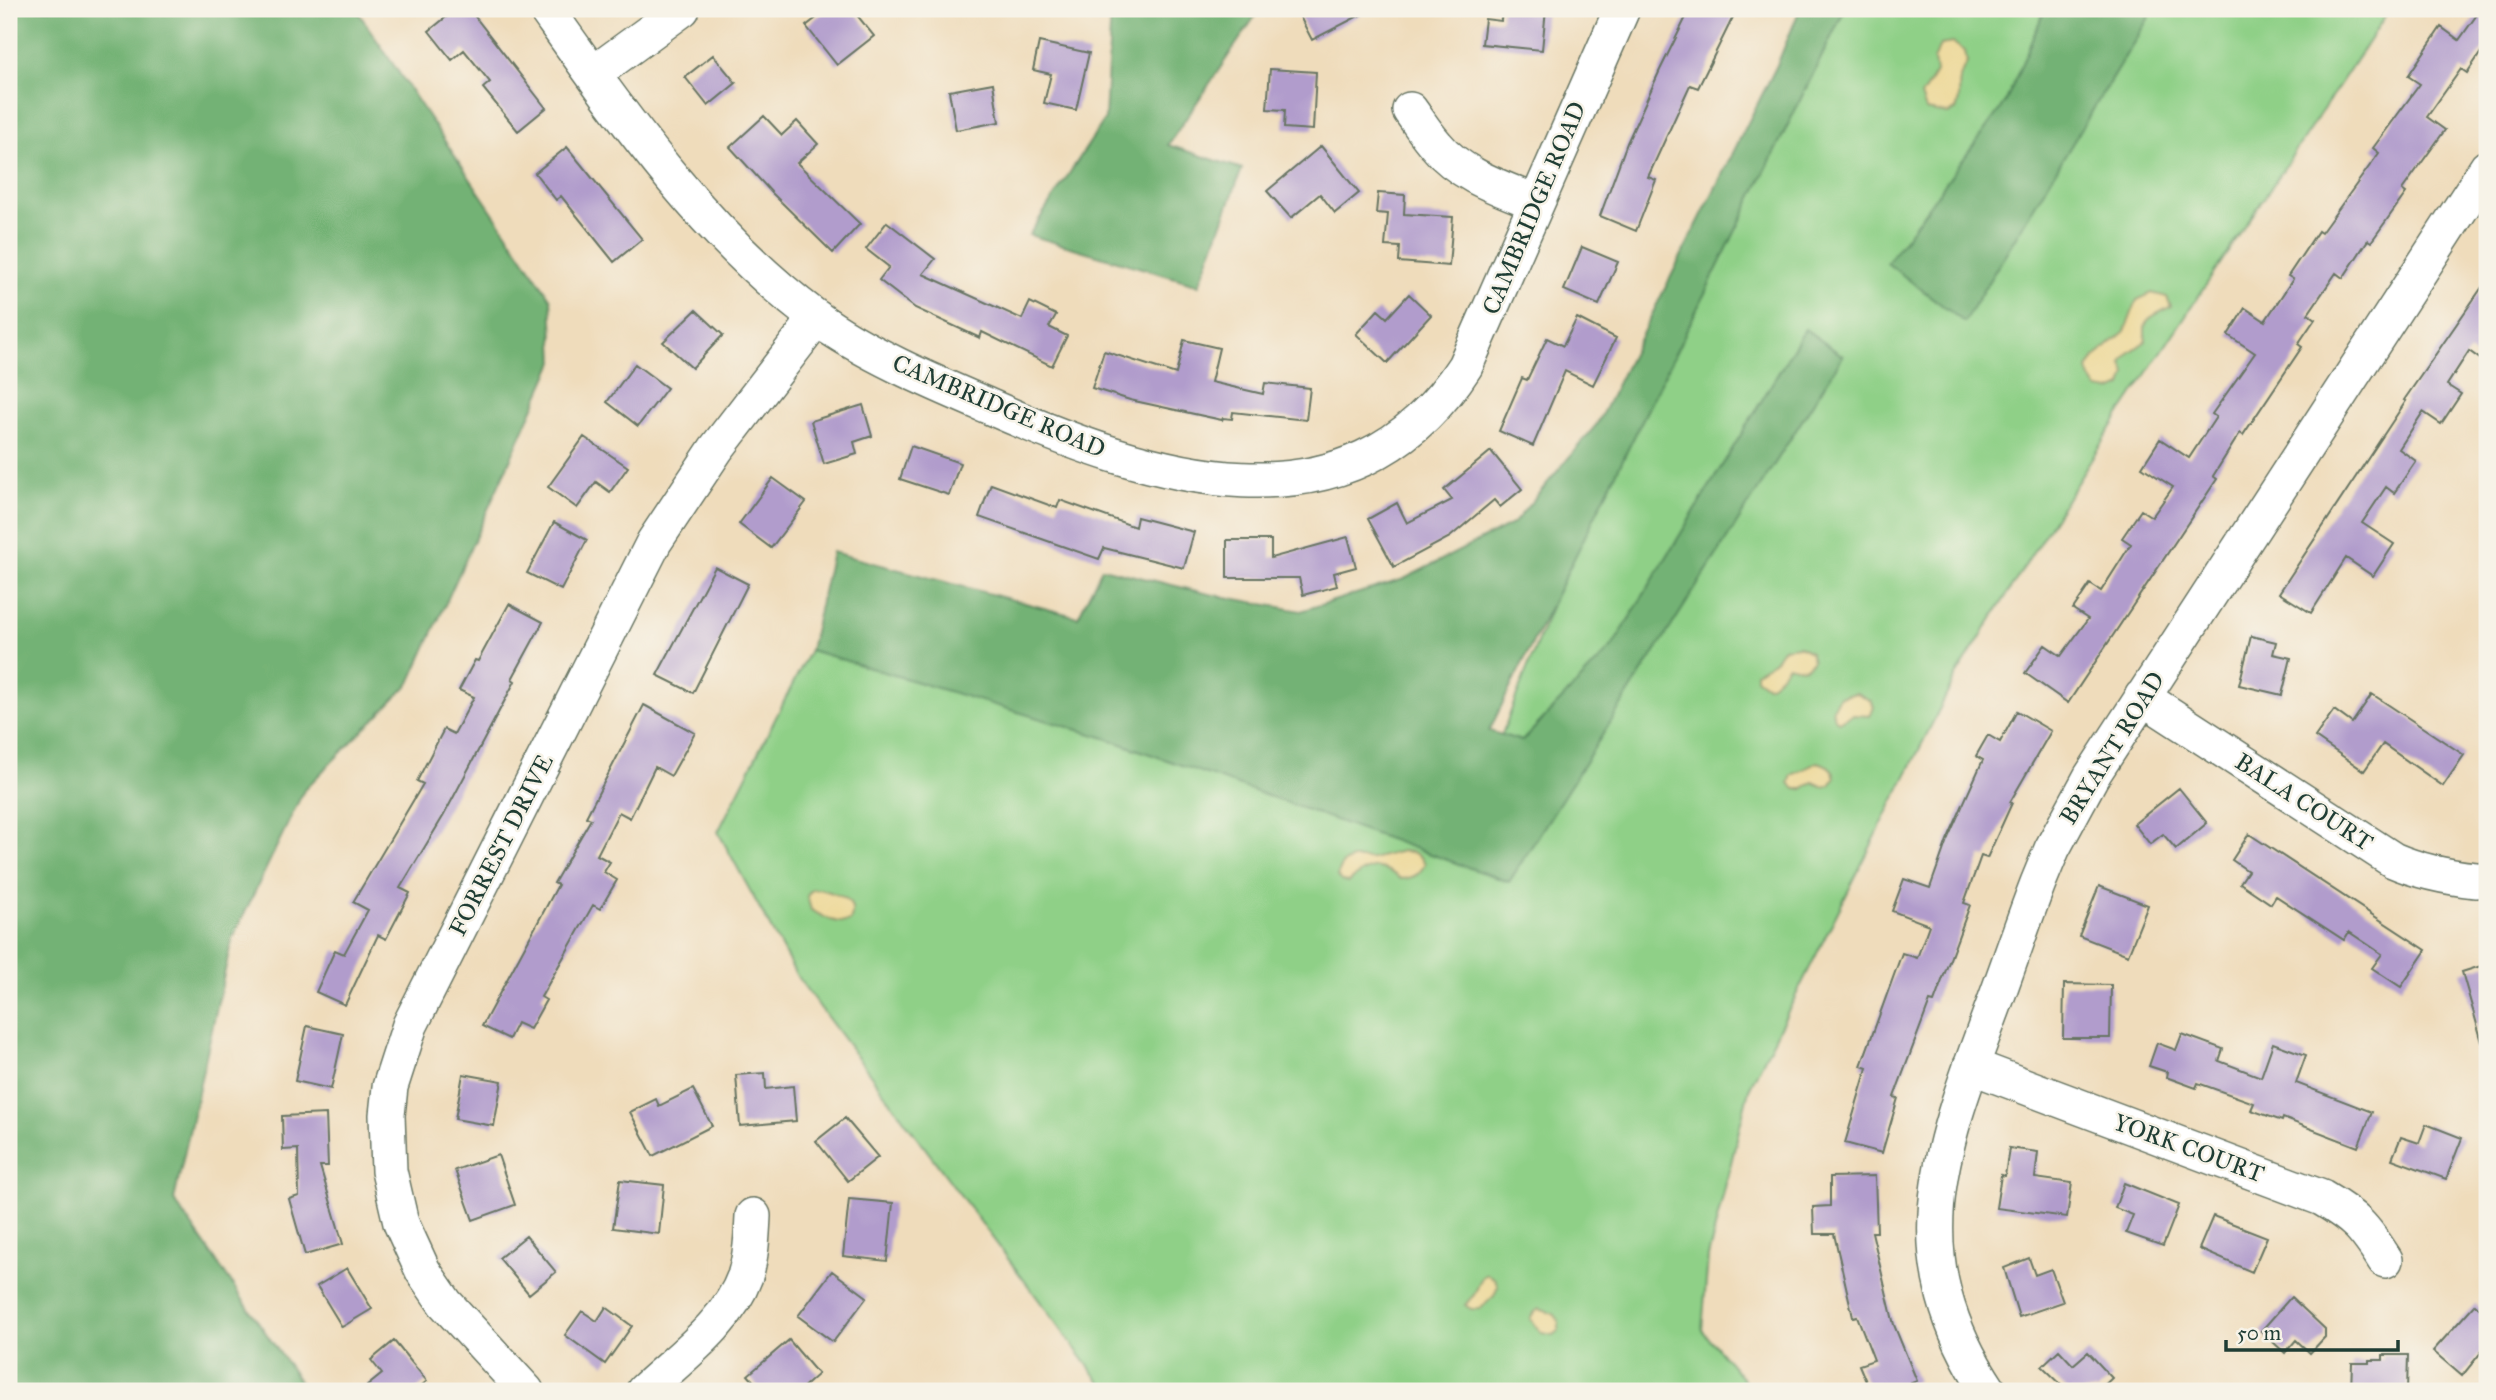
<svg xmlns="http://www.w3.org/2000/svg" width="2496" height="1400" font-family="'IM FELL Great Primer',serif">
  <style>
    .green { fill: #8fd087; stroke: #57865e; stroke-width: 2 }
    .forest { fill: #73b274; stroke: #497854; stroke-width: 2 }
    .sand { fill: #eeda9e; stroke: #868c69; stroke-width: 2 }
    .building { fill: #b19ccc }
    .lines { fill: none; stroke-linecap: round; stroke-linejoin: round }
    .minor-casing { stroke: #687563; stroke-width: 38 }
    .minor { stroke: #fff; stroke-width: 35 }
    .labels { text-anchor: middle; stroke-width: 5; stroke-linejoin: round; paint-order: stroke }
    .street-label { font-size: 24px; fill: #1f3d34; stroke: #f7f3e8 }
  </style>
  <rect width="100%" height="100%" fill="#f7f3e8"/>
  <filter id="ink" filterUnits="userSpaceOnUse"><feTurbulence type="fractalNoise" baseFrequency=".0143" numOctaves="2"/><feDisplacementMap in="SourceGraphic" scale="14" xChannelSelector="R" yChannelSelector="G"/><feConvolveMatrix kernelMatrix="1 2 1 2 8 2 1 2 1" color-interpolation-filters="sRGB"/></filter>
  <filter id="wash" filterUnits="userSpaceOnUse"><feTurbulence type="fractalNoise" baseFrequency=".00686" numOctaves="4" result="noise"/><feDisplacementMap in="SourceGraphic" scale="28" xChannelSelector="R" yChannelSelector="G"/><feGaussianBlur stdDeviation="1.57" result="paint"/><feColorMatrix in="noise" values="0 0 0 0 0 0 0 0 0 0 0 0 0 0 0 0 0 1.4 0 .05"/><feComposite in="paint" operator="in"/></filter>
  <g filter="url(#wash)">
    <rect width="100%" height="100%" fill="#efdcbb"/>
    <path class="green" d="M1845,9H2390L2118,417L1956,676L1749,1089L1708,1257L1702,1330L1753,1391H1107L798,978L718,832L810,650L839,658L1485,778L1558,589Z"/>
    <path class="forest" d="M9,9H356L551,299L554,362L410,683L304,790L232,939L174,1200L306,1391H9Z
      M1111,9H1260L1168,145L1242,169L1199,285L1029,235L1105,119Z
      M1800,9H1845L1489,731L1522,741L1612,647L1805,329L1843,356L1509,882L1105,738L810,650L832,552L1078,617L1102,568L1209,594L1301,611L1404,579L1514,523L1597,424L1777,65Z
      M2045,9H2154L1964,322L1887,263L2006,101Z"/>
    <path class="sand" d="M1953,43L1965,51L1967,63C1953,84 1964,91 1956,110L1948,114L1926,110L1921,96L1936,72L1934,60L1940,45Z
      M2152,293L2167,297L2171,306C2153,318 2141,315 2146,341L2129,353L2122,363L2126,374L2122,386L2111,391L2098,389L2090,377L2088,369L2096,356L2125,331L2137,300Z
      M1799,646L1810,652L1813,660C1805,671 1799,668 1788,665L1774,683L1767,686L1756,678V672L1774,661L1783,648Z
      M1857,693L1871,701L1874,707L1870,716L1852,715L1839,722C1828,714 1833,706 1839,697Z
      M1818,762C1828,765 1833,768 1835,778L1830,785L1824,787L1813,782L1802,789H1795L1789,783L1792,775Z
      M1402,851C1412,852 1419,853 1425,863C1420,875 1414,878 1401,879C1379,862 1368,865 1349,882L1341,881L1337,876L1343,863L1352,859H1372Z
      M820,889C836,894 860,899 850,921C838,926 822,916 811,910L807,896L812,890Z
      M1487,1274L1495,1279L1498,1286L1494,1296L1480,1309H1471L1465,1305L1474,1295L1482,1277Z
      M1539,1309L1554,1314L1559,1322V1330L1553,1335L1542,1333L1530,1319L1533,1313Z"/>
    <g id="blocks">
      <path class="building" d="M456,9H469L546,108L518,131L483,88L490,82L464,50L452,60L429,31Z
        M828,9H852L874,36L837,65L806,26Z
        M1296,9H1372L1312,40Z
        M1502,9H1546L1542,50L1482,44L1485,19L1501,21Z
        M1690,9H1737L1698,88L1690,85L1648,177L1656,180L1636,231L1600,216L1627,143L1660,70Z
        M2481,9H2487V43L2467,73L2461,69L2427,117L2445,130L2402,190L2406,193L2371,242L2368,240L2343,278L2336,273L2308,314L2315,319L2298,344L2302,347L2243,435L2240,433L2213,476L2217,479L2068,703L2025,673L2045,645L2061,656L2088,619L2073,609L2090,584L2101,591L2131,544L2122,538L2141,510L2152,517L2173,487L2142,467L2160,439L2189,458L2216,417L2212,414L2255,353L2228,335L2245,308L2265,321L2293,279L2288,276L2318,231L2321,233L2379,153L2373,148L2420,84L2408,76L2441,27L2459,40Z
        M1039,42L1089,53L1076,110L1044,103L1051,74L1033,70Z
        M713,55L736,83L708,106L685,77Z
        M1270,69L1316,72L1313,130L1284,128L1285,110L1267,109Z
        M993,83L999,122L956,130L949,91Z
        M764,116L782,135L797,121L818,144L797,163L860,224L833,253L772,193L730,147Z
        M1321,146L1359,193L1335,213L1320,194L1291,218L1267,191Z
        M567,147L642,239L614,262L561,196L556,200L535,173Z
        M1378,193L1405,195L1404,214L1453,217L1449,266L1399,262L1400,247L1385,246L1388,214L1376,213Z
        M887,222L935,259L923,274L1022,319L1030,302L1056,315L1049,327L1067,336L1052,366L982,332L980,338L915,308L879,280L889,267L866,249Z
        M1582,247L1618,262L1599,305L1564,290Z
        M2487,280V364L2469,351L2447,385L2461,394L2441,424L2423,412L2399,449L2416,461L2394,493L2386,487L2362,523L2394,544L2373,576L2346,558L2311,613L2279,593L2406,401L2404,400Z
        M1409,294L1431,315L1387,363L1356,334L1378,310L1387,318Z
        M696,310L723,335L692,368L663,342Z
        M1577,318L1616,338L1593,385L1565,371L1533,446L1499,431L1522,378L1527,380L1547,338L1563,346Z
        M1184,340L1219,348L1211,382L1263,394L1265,383L1310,388L1306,420L1233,412L1232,419L1223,418L1222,420L1130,400L1092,388L1104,351L1176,374Z
        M635,364L667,388L638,426L607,402Z
        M863,405L872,436L854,442L857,454L824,464L811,421Z
        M584,437L628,467L610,492L596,482L577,508L548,487Z
        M911,446L960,463L949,495L900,479Z
        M1491,451L1522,489L1500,507L1494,500L1450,537L1394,567L1368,519L1397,503L1407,523L1452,500L1444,490Z
        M773,478L806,502L771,548L739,524Z
        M991,484L1057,508L1060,500L1135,527L1137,517L1194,532L1184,568L1104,548L1099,559L979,517Z
        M554,522L587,540L561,590L527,573Z
        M1348,537L1356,567L1334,573L1337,586L1303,595L1299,578H1227V540H1271V558Z
        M715,567L748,584L693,693L657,675Z
        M509,604L543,622L512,679L515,681L444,815L400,888L410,893L386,939L378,935L345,1005L316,992L335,950L344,954L368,910L353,902L423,784L417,781L444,729L454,734L474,697L459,690L475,660L478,661Z
        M2251,636L2276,642L2273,654L2291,658L2282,695L2239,685Z
        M2372,694L2464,755L2443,786L2383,744L2364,771L2315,737L2334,710L2352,723Z
        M644,705L695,733L671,776L655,767L630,818L619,812L597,855L610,862L604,872L617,880L600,909L593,905L541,997L546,1000L530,1029L517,1023L509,1039L482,1026L558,885L554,883L591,819L586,817Z
        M2017,711L2051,731L2010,802L2012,803L1987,858L1981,856L1964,903L1970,905L1934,1002L1930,1001L1894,1097L1898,1098L1882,1153L1845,1143L1867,1068L1861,1066L1902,953L1917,958L1929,925L1892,911L1904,879L1930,888L1947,840L1983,760L1976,756L1988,735L2000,742Z
        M2179,788L2207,823L2176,849L2163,834L2150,844L2134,824Z
        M2249,834L2426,950L2401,987L2372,968L2382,954L2349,932L2344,940L2276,896L2271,904L2240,883L2248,871L2232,860Z
        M2099,886L2148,905L2128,955L2079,936Z
        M2487,964V1041L2482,1042L2462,972Z
        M2064,984L2111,985L2110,1038H2063Z
        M307,1026L343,1034L331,1089L295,1081Z
        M2182,1034L2223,1049L2219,1061L2261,1077L2273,1043L2306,1055L2296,1083L2372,1112L2358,1147L2283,1118L2282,1121L2251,1110L2254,1103L2198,1083L2196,1088L2166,1077L2167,1072L2149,1066L2157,1043L2176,1050Z
        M765,1073L766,1089L793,1086L796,1121L740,1126L736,1075Z
        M463,1074L502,1081L494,1126L455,1119Z
        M693,1089L712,1126L653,1156L630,1112L656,1099L659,1106Z
        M326,1114L328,1166H320L343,1244L305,1255L289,1199L299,1196L298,1149L283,1150L282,1116Z
        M845,1118L878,1157L848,1181L816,1141Z
        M2426,1124L2462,1138L2446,1179L2392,1159L2401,1137L2419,1143Z
        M2009,1148L2038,1152L2035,1178L2072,1183L2067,1217L1996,1208L2001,1175L2005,1176Z
        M498,1155L515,1205L473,1220L455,1170Z
        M1875,1176L1877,1232H1872L1894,1325L1917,1381L1891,1391H1870L1859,1365L1874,1360L1857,1316L1853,1317L1834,1234H1814L1813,1207L1830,1206V1177Z
        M620,1180L664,1185L659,1234L613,1228Z
        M2124,1183L2179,1205L2163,1246L2126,1233L2133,1215L2115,1208Z
        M849,1199L893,1203L887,1261L843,1256Z
        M2213,1216L2267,1237L2252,1272L2199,1249Z
        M526,1236L556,1272L529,1294L499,1258Z
        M2029,1258L2035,1275L2051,1269L2063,1302L2019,1317L2004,1268Z
        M347,1268L372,1309L342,1327L317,1286Z
        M832,1271L867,1297L833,1342L798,1316Z
        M2291,1297L2325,1329V1337L2310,1353L2296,1340L2285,1353L2261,1331Z
        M2475,1304L2487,1315V1345L2462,1376L2433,1351Z
        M606,1307L632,1326L605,1364L565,1335L582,1311L597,1321Z
        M789,1340L818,1374L799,1391H762L748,1375Z
        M394,1341L427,1381L415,1391H361L382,1374L371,1360Z
        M2059,1350L2073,1365L2088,1352L2112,1378L2098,1391H2068L2042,1366Z
        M2383,1355H2408L2407,1391H2351L2352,1363H2369V1360H2383Z"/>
    </g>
  </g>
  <g filter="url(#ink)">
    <use href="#blocks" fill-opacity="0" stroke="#687563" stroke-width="2"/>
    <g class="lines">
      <defs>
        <path id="minor" d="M546,9C625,120 704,234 815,317C864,353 932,382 988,406C1147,476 1349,546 1465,366L1622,9
          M593,74L682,9
          M1410,110C1418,121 1426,134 1436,145C1460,175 1501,188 1535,202
          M2142,697L2393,860C2421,872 2446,877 2476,880
          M1971,1066L2322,1198C2356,1218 2364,1227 2385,1260
          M526,1391L445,1303L423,1271L401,1223L389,1171L387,1115L390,1087L410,1025L654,542L716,449L817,318
          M644,1391C679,1358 728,1324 745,1276C751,1257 752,1237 753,1216
          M1989,1391C1900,1258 1938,1154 1989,1018C2006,973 2021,927 2038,883L2052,849L2091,777L2487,168"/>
      </defs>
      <use href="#minor" class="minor-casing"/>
      <use href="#minor" class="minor"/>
    </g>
  </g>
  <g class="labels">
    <g class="street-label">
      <text transform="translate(1534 208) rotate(-67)" y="8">CAMBRIDGE ROAD</text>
      <text transform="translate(999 406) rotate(23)" y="8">CAMBRIDGE ROAD</text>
      <text transform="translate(2112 748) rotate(-58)" y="8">BRYANT ROAD</text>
      <text transform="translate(2304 802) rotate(33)" y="8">BALA COURT</text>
      <text transform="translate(501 845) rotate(-63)" y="8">FORREST DRIVE</text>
      <text transform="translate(2189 1148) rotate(20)" y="8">YORK COURT</text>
    </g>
  </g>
  <rect width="2496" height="1400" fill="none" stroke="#f7f3e8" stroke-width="35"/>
  <path d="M2226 1340v10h172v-10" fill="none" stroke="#1f3d34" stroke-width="3.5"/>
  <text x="2237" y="1340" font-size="21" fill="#1f3d34" stroke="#f7f3e8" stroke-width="5" paint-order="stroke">50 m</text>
</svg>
